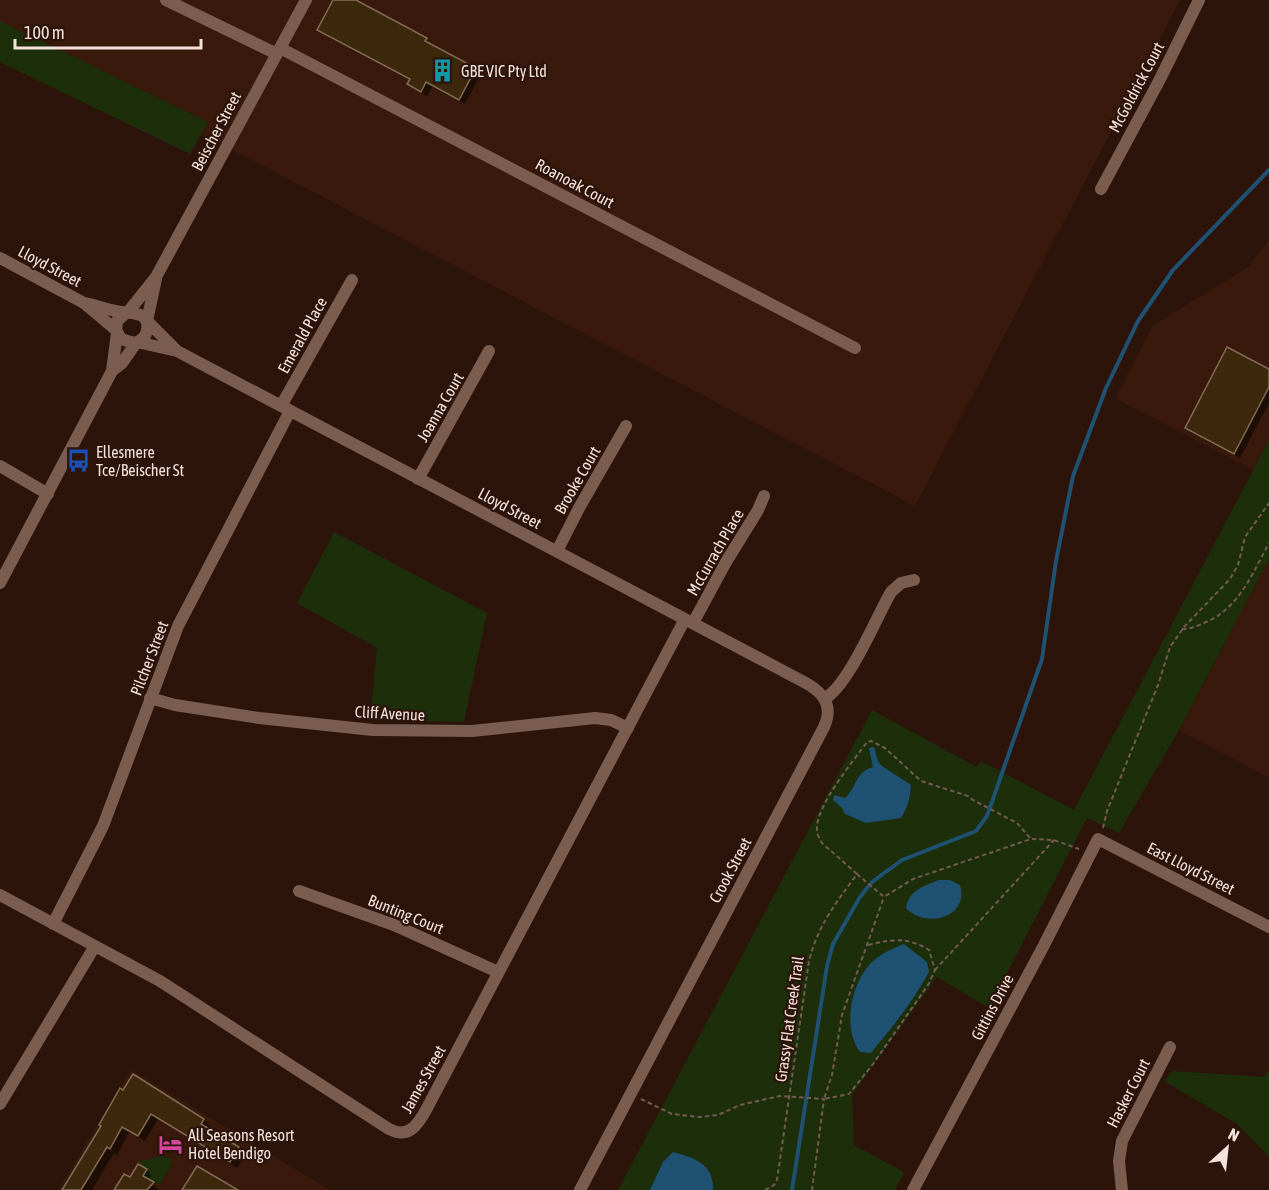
<svg xmlns="http://www.w3.org/2000/svg" width="1269" height="1190" font-family="'Asap Condensed',sans-serif">
  <style>
    .built { fill: #38190b }
    .green { fill: #1c2e0a }
    .water { fill: #1e5172 }
    .shadow { fill: #0007 }
    .lines { fill: none; stroke-linecap: round; stroke-linejoin: round }
    .stream { stroke: #1e5172; stroke-width: 4 }
    .building { fill: #3e280d; stroke: #826c55; stroke-width: 1.5 }
    .path { stroke: #725b52; stroke-width: 2; stroke-dasharray: 4.5 3; stroke-linecap: butt }
    .minor { stroke: #7b5d50; stroke-width: 12 }
    .labels { text-anchor: middle; stroke-width: 4.5; stroke-linejoin: round; paint-order: stroke }
    .poi-label { font-size: 16px; fill: #f4e2db; stroke: #2d140a; text-anchor: start }
    .street-label { font-size: 16px; fill: #f4e2db; stroke: #2d140a }
  </style>
  <rect width="100%" height="100%" fill="#2d140a"/>
  <path class="built" d="M0,0H1180L915,506L202,134L190,154L0,62Z
    M1269,240V440L1253,470L1115,398L1152,326L1248,267Z
    M1269,559V778L1179,730Z
    M131,1070L330,1190H58Z"/>
  <path class="green" d="M0,21L208,122L190,154L0,62Z
    M1269,440V559L1179,730L1119,833L1087,818L989,1008L937,977L852,1095L854,1145L904,1172L895,1190H618L872,710L977,767L981,761L1074,810Z
    M334,532L487,613L464,722L370,720L377,648L297,603Z
    M1269,1069V1157L1237,1124L1164,1081L1172,1071L1264,1077Z
    M162,1156L171,1158L172,1163L161,1183L155,1184L143,1176L147,1169L138,1164L140,1161Z"/>
  <path class="water" d="M874,747L878,761L882,766L911,785C910,798 908,807 901,818L866,823L845,814L842,808L833,800L834,795L845,798C857,787 855,772 873,767L869,748Z
    M939,880H950L960,885C970,918 924,929 906,908C909,890 924,886 939,880Z
    M904,944L927,962L929,972C912,1003 893,1026 871,1053L860,1052C842,1028 851,983 871,963C881,953 892,949 904,944Z
    M673,1152C695,1158 714,1164 713,1190H650L663,1162Z"/>
  <path class="shadow" d="M335,0H352L426,39L431,46L475,69L481,74L465,104L432,87L427,96L414,89L409,84L410,80L325,35L319,30Z
    M1269,371V403L1240,458L1192,433L1186,428Z
    M120,1090L203,1120L210,1126L208,1130L238,1148L245,1155L237,1168L158,1119L145,1141L129,1132L117,1155L114,1153L92,1190H63L102,1126Z
    M146,1170L151,1176L148,1181L158,1189L157,1190H116Z"/>
  <g class="lines">
    <path class="stream" d="M792,1190L827,966L833,944L860,897L872,882L902,860L976,831L987,816L1042,659L1056,561L1073,476L1106,388L1138,321L1173,270L1269,170"/>
  </g>
  <path class="building" d="M333,0H356L427,38L425,41L476,68L459,100L426,82L421,92L407,84L410,79L317,30Z
    M1227,347L1269,369V387L1234,454L1185,428Z
    M133,1074L204,1119L201,1124L239,1147L230,1162L151,1114L138,1136L122,1127L110,1149L107,1147L81,1190H62L101,1126L99,1125L120,1088L123,1090Z
    M138,1164L147,1169L143,1176L154,1182L147,1190H114L124,1174L130,1177Z
    M197,1166L238,1190H182Z"/>
  <g class="lines">
    <path class="path" d="M1182,629C1190,629 1197,626 1204,623C1239,609 1252,574 1269,543
      M1103,828L1107,811L1158,685L1170,647L1184,627L1230,579L1238,565L1245,537L1269,503
      M857,874L822,843C820,839 817,835 817,830C815,807 854,760 867,742L871,741L885,748L921,781L968,796L973,800L1017,823L1031,839
      M868,945C892,939 908,937 929,950L935,970L928,985L873,1064L849,1094L824,1099L832,1075L842,1015L884,897
      M935,970L1054,840
      M641,1099L672,1114L699,1117L718,1115L740,1105L780,1096L824,1099L812,1190
      M765,1190L774,1185L777,1180L809,961C818,925 836,903 857,874L884,897L913,879L1031,839L1054,840L1079,849"/>
    <path class="minor" d="M166,0L277,54
      M280,48L855,348
      M1101,189L1159,81L1199,0
      M0,258L84,303L116,330
      M84,303C95,305 105,309 116,311C128,314 151,310 147,330C146,337 141,341 134,343L121,339L116,330L117,321L127,312
      M128,312L156,277L306,0
      M147,321L156,279
      M147,321L176,350
      M137,342L177,351L804,682C823,692 834,705 824,727L580,1190
      M112,371L122,363L136,343
      M281,406L352,280
      M0,466L48,494
      M418,479L489,351
      M557,551L579,508L626,426
      M0,583L112,371L117,333
      M693,623L726,562L758,510L764,496
      M150,698L175,705L259,718L373,730L472,731L595,718L611,720L628,728
      M826,698C850,682 875,620 891,592L901,583L914,580
      M299,891L394,925L498,972
      M0,895L160,981L389,1129C408,1139 417,1126 426,1110L685,619
      M53,924L103,826L178,626L290,411
      M0,1104L95,946
      M913,1190L1043,947L1098,839L1269,927
      M1122,1190L1119,1161L1122,1141L1170,1047"/>
  </g>
  <defs>
    <symbol id="building-bare" viewBox="-9 -9 18 18"><path d="M-4-6H4V6H1V3H-1V6H-4ZM-2.5-4.3h1.7v1.8h-1.7ZM.8-4.3h1.7v1.8H.8ZM-2.5-1h1.7V.8h-1.7ZM.8-1h1.7V.8H.8Z" fill="#0f9aa8" stroke="#2d140a" stroke-width="2.5" paint-order="stroke"/></symbol>
    <symbol id="bus-bare" viewBox="-9 -9 18 18"><path d="M-5-6H5V4H4V6H2V4H-2V6H-4V4H-5ZM-3.5-4V0h7V-4ZM-3.5 1.2v1.5H-2V1.2ZM2 1.2v1.5H3.5V1.2Z" fill="#1a4fb4" stroke="#2d140a" stroke-width="2.5" paint-order="stroke"/></symbol>
    <symbol id="hotel-bare" viewBox="-9 -9 18 18"><path d="M-6-4.5h1.5V1H6V5H4.5V3h-9V5H-6ZM-4 0a1.8 1.8 0 1 1 3.6 0ZM.5 0V-2.5h3Q6-2.5 6 0Z" fill="#d1479c" stroke="#2d140a" stroke-width="2.5" paint-order="stroke"/></symbol>
  </defs>
  <g fill-rule="evenodd">
    <use href="#building-bare" x="426" y="54" width="33" height="33"/>
    <use href="#bus-bare" x="62" y="444" width="33" height="33"/>
    <use href="#hotel-bare" x="154" y="1128" width="33" height="33"/>
  </g>
  <g class="labels">
    <g class="poi-label">
      <text x="461" y="77">GBE VIC Pty Ltd</text>
      <text x="96" y="458">Ellesmere<tspan x="96" dy="18">Tce/Beischer St</tspan></text>
      <text x="188" y="1141">All Seasons Resort<tspan x="188" dy="18">Hotel Bendigo</tspan></text>
    </g>
    <g class="street-label">
      <text transform="translate(1136 87) rotate(-62)" y="6">McGoldrick Court</text>
      <text transform="translate(216 131) rotate(-62)" y="6">Beischer Street</text>
      <text transform="translate(575 183) rotate(28)" y="6">Roanoak Court</text>
      <text transform="translate(50 266) rotate(28)" y="6">Lloyd Street</text>
      <text transform="translate(302 335) rotate(-61)" y="6">Emerald Place</text>
      <text transform="translate(440 407) rotate(-60)" y="6">Joanna Court</text>
      <text transform="translate(577 480) rotate(-60)" y="6">Brooke Court</text>
      <text transform="translate(510 508) rotate(28)" y="6">Lloyd Street</text>
      <text transform="translate(715 552) rotate(-60)" y="6">McCurrach Place</text>
      <text transform="translate(149 658) rotate(-69)" y="6">Pilcher Street</text>
      <text transform="translate(390 713) rotate(3)" y="6">Cliff Avenue</text>
      <text transform="translate(1191 868) rotate(27)" y="6">East Lloyd Street</text>
      <text transform="translate(730 870) rotate(-62)" y="6">Crook Street</text>
      <text transform="translate(406 914) rotate(22)" y="6">Bunting Court</text>
      <text transform="translate(992 1007) rotate(-62)" y="6">Gittins Drive</text>
      <text transform="translate(789 1019) rotate(-82)" y="6">Grassy Flat Creek Trail</text>
      <text transform="translate(423 1079) rotate(-61)" y="6">James Street</text>
      <text transform="translate(1128 1093) rotate(-63)" y="6">Hasker Court</text>
    </g>
  </g>
  <g transform="translate(1227 1148) rotate(27)" stroke="#2d140a" stroke-width="4.5" paint-order="stroke">
  <path d="M0-4.5L10 22L0 15L-10 22Z" fill="#f4e2db"/>
  <text y="-9" font-size="16" font-weight="bold" text-anchor="middle" fill="#f4e2db">N</text>
  </g>
  <path d="M15 39v9h186v-9" fill="none" stroke="#f4e2db" stroke-width="3"/>
  <text x="24" y="39" font-size="18" fill="#f4e2db" stroke="#2d140a" stroke-width="4.5" paint-order="stroke">100 m</text>
</svg>
